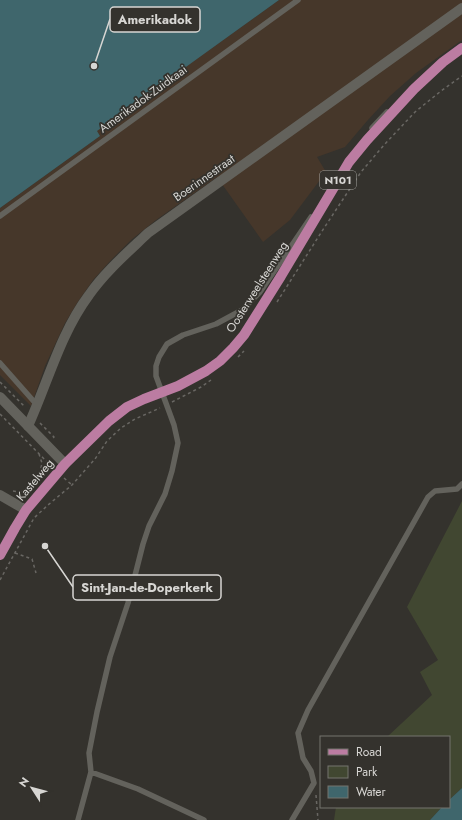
<svg xmlns="http://www.w3.org/2000/svg" width="462" height="820" font-family="Jost,sans-serif">
  <style>
    .industrial { fill: #46372a }
    .green { fill: #414731 }
    .water { fill: #3f666c }
    .lines { fill: none; stroke-linecap: round; stroke-linejoin: round }
    .path { stroke: #696763; stroke-width: 1.5; stroke-dasharray: 3 3; stroke-linecap: butt }
    .service { stroke: #63625c; stroke-width: 5.5 }
    .minor { stroke: #63625c; stroke-width: 10 }
    .secondary { stroke: #63625c; stroke-width: 10 }
    .primary { stroke: #bc7ca2; stroke-width: 10 }
    .labels { text-anchor: middle; stroke-width: 3.5; stroke-linejoin: round; paint-order: stroke }
    .shield { fill: #34322d; stroke: #a6a5a1; stroke-width: 1 }
    .shield-label { font-size: 11px; font-weight: bold; fill: #d7d6d3 }
    .street-label { font-size: 12px; fill: #d7d6d3; stroke: #34322d }
    .leader { fill: none; stroke: #d7d6d3; stroke-width: 1.5 }
    .callout-dot { fill: #d7d6d3; stroke: #34322d; stroke-width: 1.5 }
    .callout { fill: #34322d; stroke: #d7d6d3; stroke-width: 1.5 }
    .callout-label { font-size: 13px; text-anchor: middle; font-weight: bold; fill: #d7d6d3 }
  </style>
  <rect width="100%" height="100%" fill="#34322d"/>
  <path class="industrial" d="M279,0H462V40L416,73L390,96L367,121L345,147L317,157L326,172L290,220L263,242L217,177L156,220L131,240L111,260L93,280L77,303L65,323L45,366L31,406L0,375V208L100,136L96,131Z"/>
  <path class="green" d="M462,501V788L449,800V737H387L432,695L420,672L438,660L407,607Z
    M336,807H442L430,820H334Z"/>
  <path class="water" d="M0,0H279L97,131L100,136L0,208Z
    M462,788V820H430L442,807H449V800Z"/>
  <g class="lines">
    <path class="path" d="M277,302L324,228L361,172L384,145L415,112L441,91L462,76
      M238,357L244,351
      M0,382L25,407
      M172,402L201,387L211,380
      M0,414L51,466
      M40,423L54,437L52,439
      M64,478L72,485
      M13,491L19,492L29,490L39,478L42,463L39,454
      M15,553L32,559L36,573
      M0,580L34,518L48,505L72,485L95,459L107,441L121,428L135,419L160,408
      M316,795L318,820"/>
    <path class="service" d="M372,128L387,112
      M0,216L298,0
      M0,363L37,405
      M78,820L91,772
      M204,820L138,789L91,772L89,753L97,712L110,657L128,603L143,544L149,526L165,494L172,471L178,443L174,425L156,376V366L159,357L167,344L183,335L216,324L242,310L260,292L311,217
      M292,820L314,783L311,771L303,758L298,733L308,710L428,497L435,491L457,489L462,484"/>
    <path class="minor" d="M28,426C48,382 60,334 89,295C105,272 127,253 148,233L462,8
      M0,495L26,510"/>
    <path class="secondary" d="M0,397L65,464"/>
    <path class="primary" d="M0,555L15,528L26,510L65,464L109,421L127,407L144,399L178,386L206,371L220,361L233,348L244,335L281,276L349,162L367,140L414,89L443,62L462,48"/>
  </g>
  <g class="labels">
    <rect class="shield" x="320" y="171" width="36" height="18" rx="3"/>
    <g class="shield-label">
      <text x="338" y="184">N101</text>
    </g>
    <g class="street-label">
      <text transform="translate(143 99) rotate(-36)" y="4">Amerikadok-Zuidkaai</text>
      <text transform="translate(204 178) rotate(-35)" y="4">Boerinnestraat</text>
      <text transform="translate(257 287) rotate(-58)" y="4">Oosterweelsteenweg</text>
      <text transform="translate(35 480) rotate(-50)" y="4">Kastelweg</text>
    </g>
  </g>
  <path class="leader" d="M94 66L110 19M45 546L73 587"/>
  <g class="callout-dot">
    <circle cx="94" cy="66" r="4"/>
    <circle cx="45" cy="546" r="4"/>
  </g>
  <g class="callout">
    <rect x="110" y="7" width="90" height="25" rx="4"/>
    <rect x="73" y="575" width="148" height="25" rx="4"/>
  </g>
  <g class="callout-label">
    <text x="155" y="24">Amerikadok</text>
    <text x="147" y="592">Sint-Jan-de-Doperkerk</text>
  </g>
  <rect x="320" y="736" width="130" height="72" fill="#34322d" stroke="#75746f"/>
  <rect x="328" y="749" width="20" height="6" fill="#bc7ca2" stroke="#75746f"/>
  <text x="356" y="756" font-size="12" fill="#d7d6d3">Road</text>
  <rect x="328" y="766" width="20" height="12" fill="#414731" stroke="#75746f"/>
  <text x="356" y="776" font-size="12" fill="#d7d6d3">Park</text>
  <rect x="328" y="786" width="20" height="12" fill="#3f666c" stroke="#75746f"/>
  <text x="356" y="796" font-size="12" fill="#d7d6d3">Water</text>
  <g transform="translate(32 788) rotate(306)" stroke="#34322d" stroke-width="3" paint-order="stroke">
  <path d="M0-3L7 15L0 10L-7 15Z" fill="#d7d6d3"/>
  <text y="-6" font-size="11" font-weight="bold" text-anchor="middle" fill="#d7d6d3">N</text>
  </g>
</svg>
